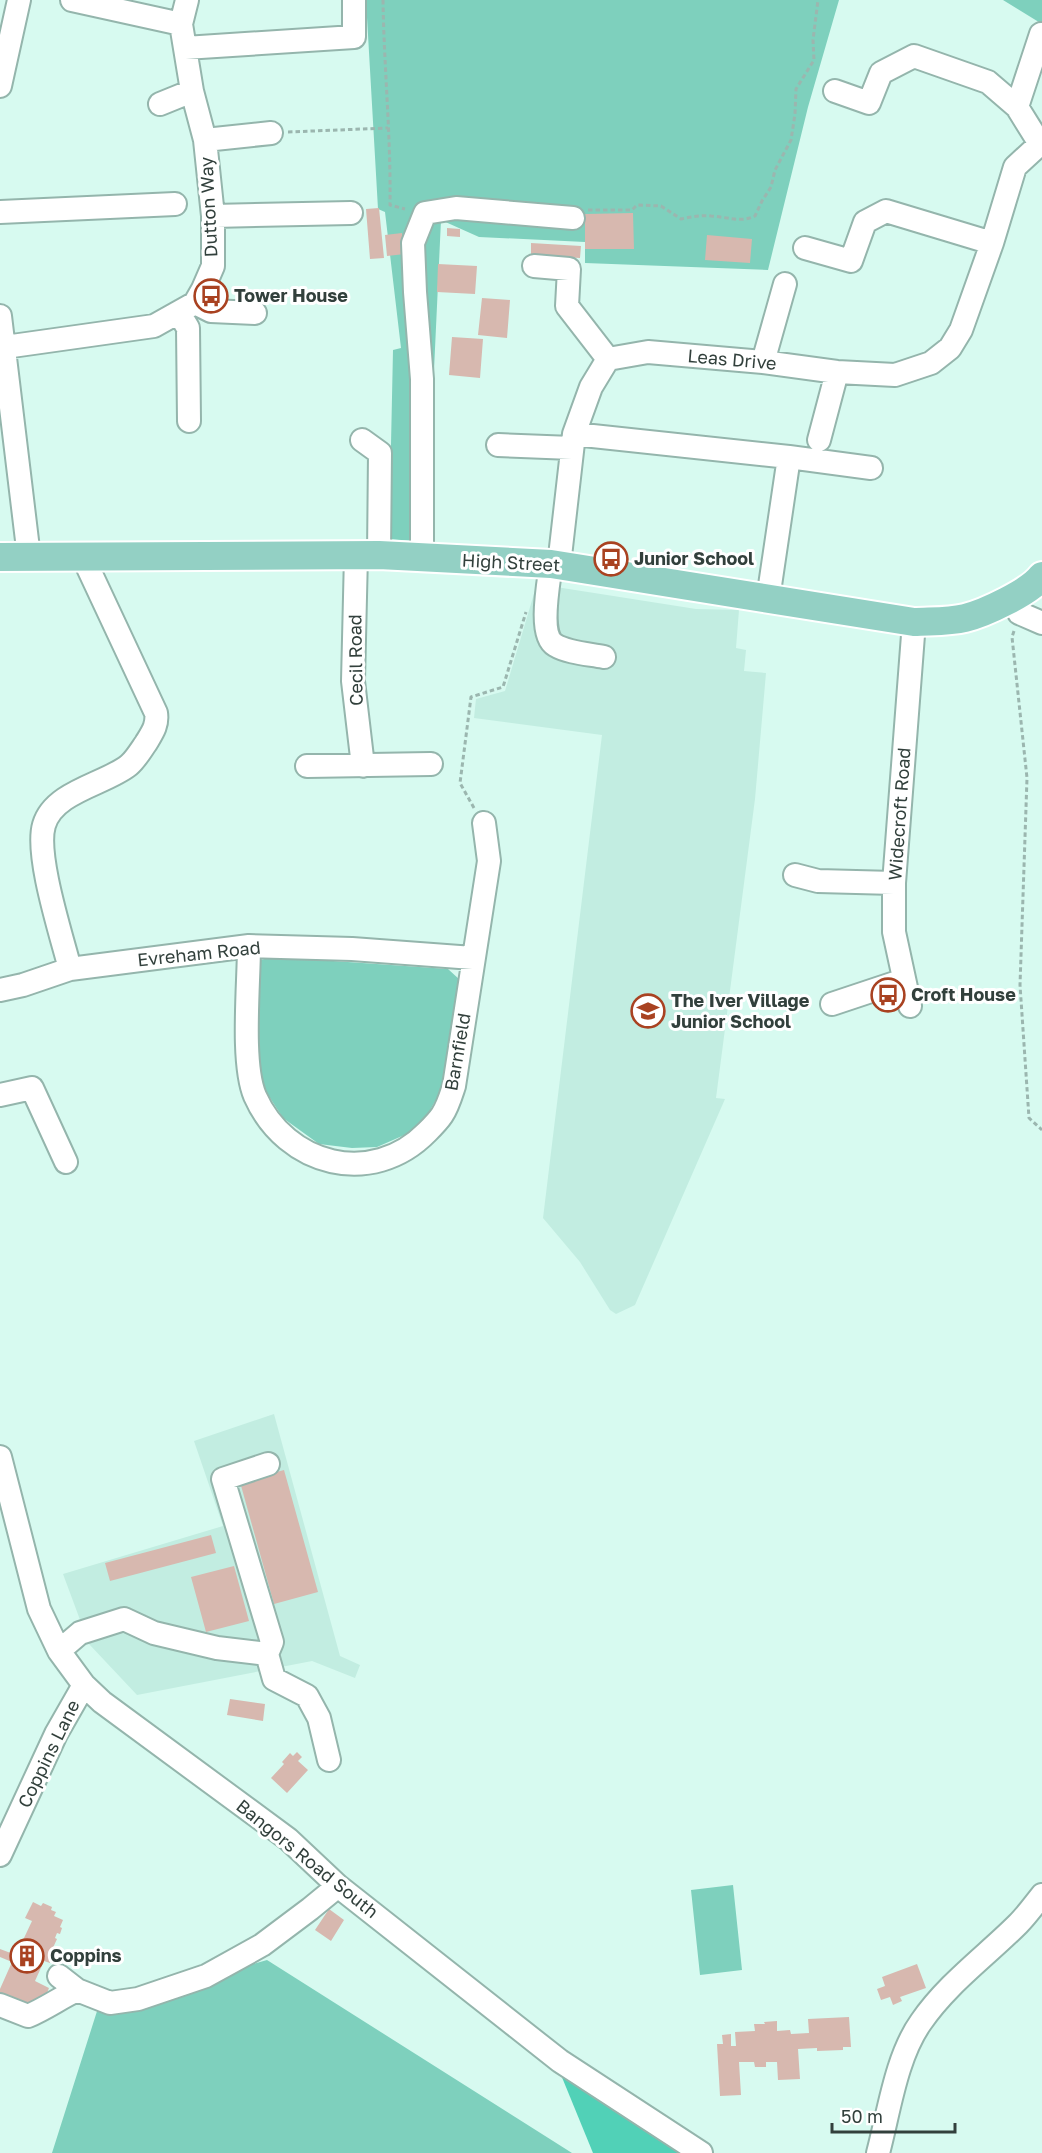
<svg xmlns="http://www.w3.org/2000/svg" width="1042" height="2153" font-family="'Golos Text',sans-serif">
  <style>
    .built { fill: #c2ede1 }
    .green { fill: #7ed0bd }
    .forest { fill: #51d1b7 }
    .building { fill: #d7b8af }
    .lines { fill: none; stroke-linecap: round; stroke-linejoin: round }
    .minor-casing { stroke: #94b5ac; stroke-width: 26 }
    .major-casing { stroke: #fff; stroke-width: 32 }
    .path { stroke: #9bb6af; stroke-width: 3; stroke-dasharray: 4.5 3; stroke-linecap: butt }
    .minor { stroke: #fff; stroke-width: 22 }
    .major { stroke: #93d0c4; stroke-width: 28 }
    .labels { text-anchor: middle; stroke-width: 6; stroke-linejoin: round; paint-order: stroke }
    .street-label { font-size: 18px; fill: #32403c; stroke: #fff }
    .poi-label { font-size: 18px; font-weight: bold; fill: #32403c; stroke: #fff; text-anchor: start }
  </style>
  <rect width="100%" height="100%" fill="#d7faf0"/>
  <path class="built" d="M536,587H556L696,609L739,610L736,648L746,650L744,671L766,673L755,799L716,1098L725,1099L635,1305L616,1314L610,1310L580,1262L543,1218L602,735L474,718L476,699L505,691Z
    M274,1414L340,1656L360,1665L355,1678L312,1661L137,1695L89,1644L63,1574L223,1526L194,1441Z"/>
  <path class="green" d="M366,0H839L808,107L768,270L585,263V242L479,237L441,220L426,542L389,539L393,350L401,348L385,212L378,209Z
    M1003,0H1042V24Z
    M276,957L448,969L460,980L449,1068L441,1091L429,1112L409,1133L377,1147L352,1148L319,1144L283,1118L261,1084L256,969L259,960Z
    M733,1885L742,1970L700,1975L691,1890Z
    M267,1960L572,2153H52L98,2008Z"/>
  <path class="forest" d="M559,2070L689,2153H593Z"/>
  <path class="building" d="M379,208L384,258L370,259L366,209Z
    M633,213L634,249H585V214Z
    M447,228L460,229V237L447,236Z
    M402,233L405,254L387,256L385,235Z
    M707,235L752,239L750,263L705,260Z
    M531,243L581,246L580,258L531,255Z
    M438,264L477,266L475,294L437,292Z
    M482,298L510,300L507,338L478,335Z
    M452,337L483,339L480,378L449,375Z
    M284,1470L318,1592L274,1604L240,1482Z
    M211,1535L216,1553L110,1581L105,1563Z
    M234,1566L249,1621L206,1632L191,1577Z
    M230,1699L265,1704L263,1721L227,1715Z
    M297,1752L302,1757L298,1761L308,1770L287,1793L271,1778L284,1764L282,1762L290,1753L293,1756Z
    M33,1902L41,1906L43,1903L52,1907L51,1910L56,1912L54,1916L63,1920L60,1927L62,1928L60,1934L57,1933L55,1938L57,1939L51,1952L54,1953L50,1963L44,1961L35,1981L49,1988L43,2003L35,1999L29,2011L0,1998V1989L12,1962L0,1957V1949L16,1955L32,1921L25,1918Z
    M329,1909L344,1920L331,1941L315,1930Z
    M917,1964L926,1988L900,1997L902,2001L893,2005L890,1997L881,2000L877,1989L885,1986L882,1977Z
    M849,2017L851,2047H843V2050L817,2051V2048L798,2049L800,2079L778,2080L777,2062H766V2067H755L754,2062H739L741,2095L720,2096L717,2044H723L722,2035L731,2034V2046H736L735,2032L755,2031L754,2024H765L764,2022L777,2021V2031L790,2030L791,2034L809,2033L808,2019Z"/>
  <g class="lines">
    <defs>
      <path id="minor" d="M181,24L187,0
        M185,48L354,37V0
        M0,86L19,0
        M160,104L192,91
        M1017,107L1041,34
        M205,140L271,133
        M0,212L175,204
        M213,216L351,213
        M805,248L851,261L865,222L886,211L992,243
        M534,266L569,269L567,306L608,359
        M195,303L211,311L255,313
        M179,313L188,328L189,421
        M0,316L29,557
        M5,347L154,326L195,303L203,289L213,266V216L205,140L192,91L181,24L72,0
        M763,362L785,284
        M574,434L789,457L768,599
        M362,440L380,453L379,555
        M819,440L837,372
        M498,445L572,448
        M789,457L871,468
        M356,555L353,681L363,766
        M422,557V379L415,292L413,243L425,213L456,208L573,218
        M551,564C549,581 538,635 555,645C568,653 589,654 604,657
        M559,565L574,434L591,387L608,359L648,352L763,362L837,372L895,375L931,363L950,348L961,330L992,243L1015,167L1040,144L1017,107L988,82L914,56L881,73L869,103L835,91
        M1013,598L1019,613L1042,623
        M307,766L431,764
        M795,875L818,881L894,883
        M249,946C249,984 241,1063 255,1096C286,1166 372,1188 427,1132C432,1127 438,1121 442,1115C448,1106 451,1095 454,1086L489,861L484,823
        M70,969C62,937 35,855 44,825C54,791 106,784 129,765C136,759 141,750 146,743C152,733 158,725 156,713L83,557
        M0,990L23,985L70,969L249,946L352,949L473,958
        M832,1004L904,980
        M910,1006L894,932V883L914,622
        M0,1095L32,1088L66,1162
        M0,1457L39,1609L59,1651L84,1685L102,1702L288,1839L338,1886L560,2061L701,2153
        M59,1651L80,1633L124,1619L154,1633L217,1648L267,1654L274,1679L307,1696L319,1718L329,1760
        M267,1654L272,1642L223,1479L268,1464
        M0,1855L56,1734L84,1685
        M59,1976L77,1990L110,2003L138,1999L206,1976L262,1945L310,1909L338,1886
        M0,2005L28,2016C45,2009 60,1998 77,1990
        M878,2153C889,2112 896,2057 921,2022C947,1984 986,1956 1018,1924C1027,1915 1034,1905 1042,1895"/>
      <path id="major" d="M0,557L379,555L551,564L914,622C930,621 949,622 965,618C985,613 1030,592 1042,576"/>
    </defs>
    <use href="#minor" class="minor-casing"/>
    <use href="#major" class="major-casing"/>
    <path class="path" d="M383,0C384,68 391,137 390,205L405,209
      M288,132L388,128
      M588,210H632L637,205L661,206L681,219C691,217 701,215 711,216C728,217 740,223 755,216L762,201L771,187L775,170L791,140L795,114L796,89L814,60L813,40L818,0
      M1014,631L1012,637L1027,778L1020,985L1029,1118L1042,1130
      M474,808L460,783L471,697L503,687L526,612"/>
    <use href="#minor" class="minor"/>
    <use href="#major" class="major"/>
  </g>
  <defs>
    <symbol id="bus-ring" viewBox="-11 -11 22 22"><circle r="9.5" fill="#fff" stroke="#a94221" stroke-width="1.5"/><path d="M-5-6H5V4H4V6H2V4H-2V6H-4V4H-5ZM-3.5-4V0h7V-4ZM-3.5 1.2v1.5H-2V1.2ZM2 1.2v1.5H3.5V1.2Z" fill="#a94221"/></symbol>
    <symbol id="school-ring" viewBox="-11 -11 22 22"><circle r="9.5" fill="#fff" stroke="#a94221" stroke-width="1.5"/><path d="M0-5L7-2L0 1L-7-2ZM-4 1L0 2.5L4 1V4Q0 6-4 4Z" fill="#a94221"/></symbol>
    <symbol id="building-ring" viewBox="-11 -11 22 22"><circle r="9.5" fill="#fff" stroke="#a94221" stroke-width="1.5"/><path d="M-4-6H4V6H1V3H-1V6H-4ZM-2.5-4.3h1.7v1.8h-1.7ZM.8-4.3h1.7v1.8H.8ZM-2.5-1h1.7V.8h-1.7ZM.8-1h1.7V.8H.8Z" fill="#a94221"/></symbol>
  </defs>
  <g fill-rule="evenodd">
    <use href="#bus-ring" x="192" y="277" width="38" height="38"/>
    <use href="#bus-ring" x="592" y="540" width="38" height="38"/>
    <use href="#bus-ring" x="869" y="976" width="38" height="38"/>
    <use href="#school-ring" x="629" y="992" width="38" height="38"/>
    <use href="#building-ring" x="8" y="1937" width="38" height="38"/>
  </g>
  <g class="labels">
    <g class="street-label">
      <text transform="translate(209 207) rotate(-93)" y="6">Dutton Way</text>
      <text transform="translate(732 360) rotate(5)" y="6">Leas Drive</text>
      <text transform="translate(511 563) rotate(3)" y="6">High Street</text>
      <text transform="translate(356 660) rotate(-91)" y="6">Cecil Road</text>
      <text transform="translate(900 814) rotate(-86)" y="6">Widecroft Road</text>
      <text transform="translate(199 954) rotate(-6)" y="6">Evreham Road</text>
      <text transform="translate(458 1052) rotate(-80)" y="6">Barnfield</text>
      <text transform="translate(49 1754) rotate(-64)" y="6">Coppins Lane</text>
      <text transform="translate(307 1859) rotate(39)" y="6">Bangors Road South</text>
    </g>
    <g class="poi-label">
      <text x="234" y="302">Tower House</text>
      <text x="634" y="565">Junior School</text>
      <text x="911" y="1001">Croft House</text>
      <text x="671" y="1007">The Iver Village<tspan x="671" dy="21">Junior School</tspan></text>
      <text x="50" y="1962">Coppins</text>
    </g>
  </g>
  <path d="M832 2123v9h123v-9" fill="none" stroke="#32403c" stroke-width="3"/>
  <text x="841" y="2123" font-size="18" fill="#32403c" stroke="#ffffff" stroke-width="4.5" paint-order="stroke">50 m</text>
</svg>
